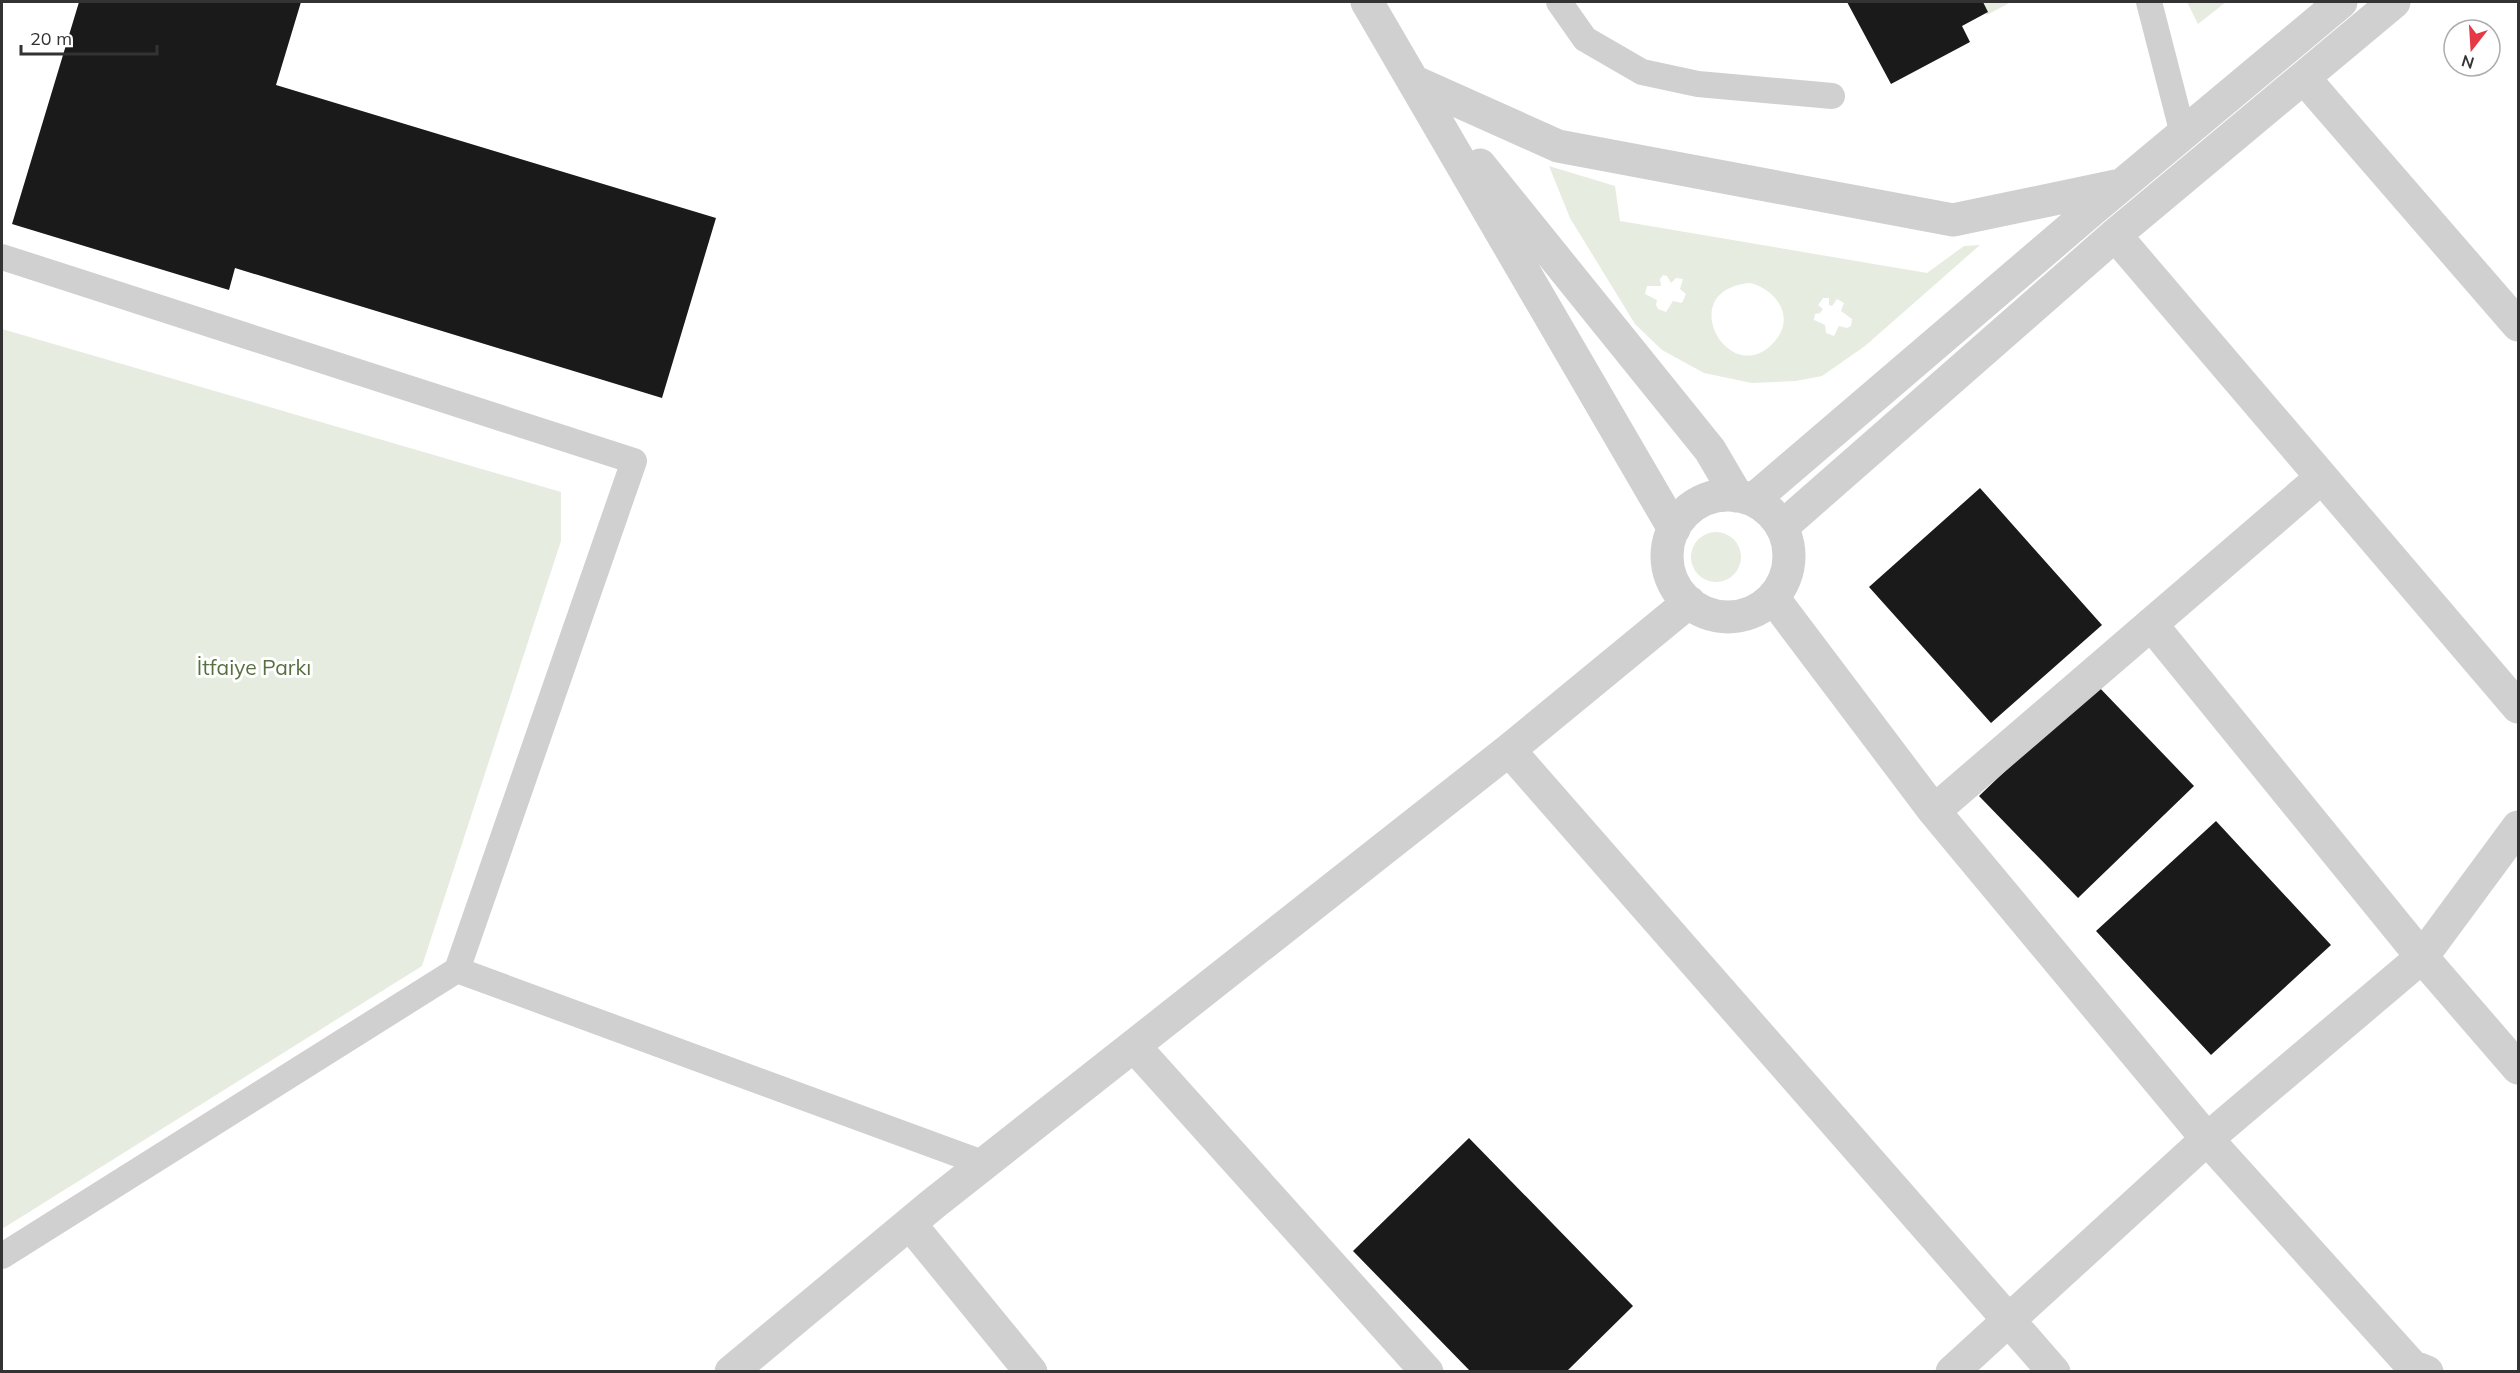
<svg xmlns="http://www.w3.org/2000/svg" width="2520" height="1373" font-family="Mulish,sans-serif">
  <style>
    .green { fill: #e6ecdf; fill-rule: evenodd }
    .building { fill: #1a1a1a }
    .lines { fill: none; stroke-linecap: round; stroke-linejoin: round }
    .lane { stroke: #d0d0d0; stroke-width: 26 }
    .street { stroke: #d0d0d0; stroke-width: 33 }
    .labels { text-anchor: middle; stroke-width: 6; stroke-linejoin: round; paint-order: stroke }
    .park-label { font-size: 21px; fill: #56703f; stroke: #fff }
  </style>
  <rect width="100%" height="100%" fill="#fff"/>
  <path class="green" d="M1977,2H2011L1987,15Z
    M2187,2H2226L2198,24Z
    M1549,166L1615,186L1620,221L1927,273L1964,246L1980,245L1865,346L1822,376L1796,381L1752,383L1704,373L1662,350L1635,324L1570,218ZM1663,275L1667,276L1671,283L1676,278L1683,279L1680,289L1686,294L1682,303L1673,301L1666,312L1658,309L1656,305L1657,300L1645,294L1647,286H1661L1660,279ZM1750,283C1776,289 1796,317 1775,341C1731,393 1671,290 1750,283ZM1823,298H1829V305L1832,306L1837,299L1844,303L1841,311L1852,319L1851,326L1847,328L1839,326L1834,336L1826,333L1825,325L1814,320L1815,314L1820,313L1823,309L1818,305Z
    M2,329L561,492V541L422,966L2,1229Z
    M1691 557a25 25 0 1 1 50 0a25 25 0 1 1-50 0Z"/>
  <path class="building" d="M79,2H301L276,85L716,218L662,398L235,268L229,290L12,224Z
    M1847,2H1983L1988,12L1962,26L1970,42L1891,84Z
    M1980,488L2102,625L1991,723L1869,587Z
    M2096,684L2194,786L2078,898L1979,796Z
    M2216,821L2331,945L2211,1055L2096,931Z
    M1469,1138L1633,1306L1566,1372H1471L1353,1251Z"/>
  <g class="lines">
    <path class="lane" d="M1559,2L1585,39L1642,72L1698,84L1832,96
      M2149,2L2183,134
      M2,257L634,461L457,970
      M2,1256L457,970L985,1164"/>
    <path class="street" d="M1367,2L1674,529
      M2304,78L2518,325
      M1413,81L1558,146L1953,220L2116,186
      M1480,165L1710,450L1737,496
      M2115,235L2518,707
      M1667 556a61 61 0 1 1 122 0a61 61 0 1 1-122 0Z
      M1754,499L2093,209L2341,2
      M1783,526L2115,235L2394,2
      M1774,599L1934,811L2207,1139L2412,1366L2427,1372
      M2151,624L2422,957L2518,1068
      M1509,750L2054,1372
      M1934,811L2321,478
      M1134,1046L1427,1372
      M910,1224L1031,1372
      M731,1372L933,1204L1509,750L1689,602
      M1952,1372L2207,1139L2422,957L2518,827"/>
  </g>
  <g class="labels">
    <g class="park-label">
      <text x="254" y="675">İtfaiye Parkı</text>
    </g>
  </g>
  <rect width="2520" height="1373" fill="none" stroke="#333333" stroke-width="6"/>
  <g transform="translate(2472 48) rotate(197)"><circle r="28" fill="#ffffff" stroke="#adadad" stroke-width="1.5"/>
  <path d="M0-4.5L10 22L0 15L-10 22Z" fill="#e63946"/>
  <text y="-9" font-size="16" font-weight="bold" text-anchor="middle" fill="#333333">N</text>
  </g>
  <path d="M21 45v9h136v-9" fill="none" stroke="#333333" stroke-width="3"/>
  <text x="30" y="45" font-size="18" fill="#333333" stroke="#ffffff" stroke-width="4.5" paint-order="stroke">20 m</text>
</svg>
